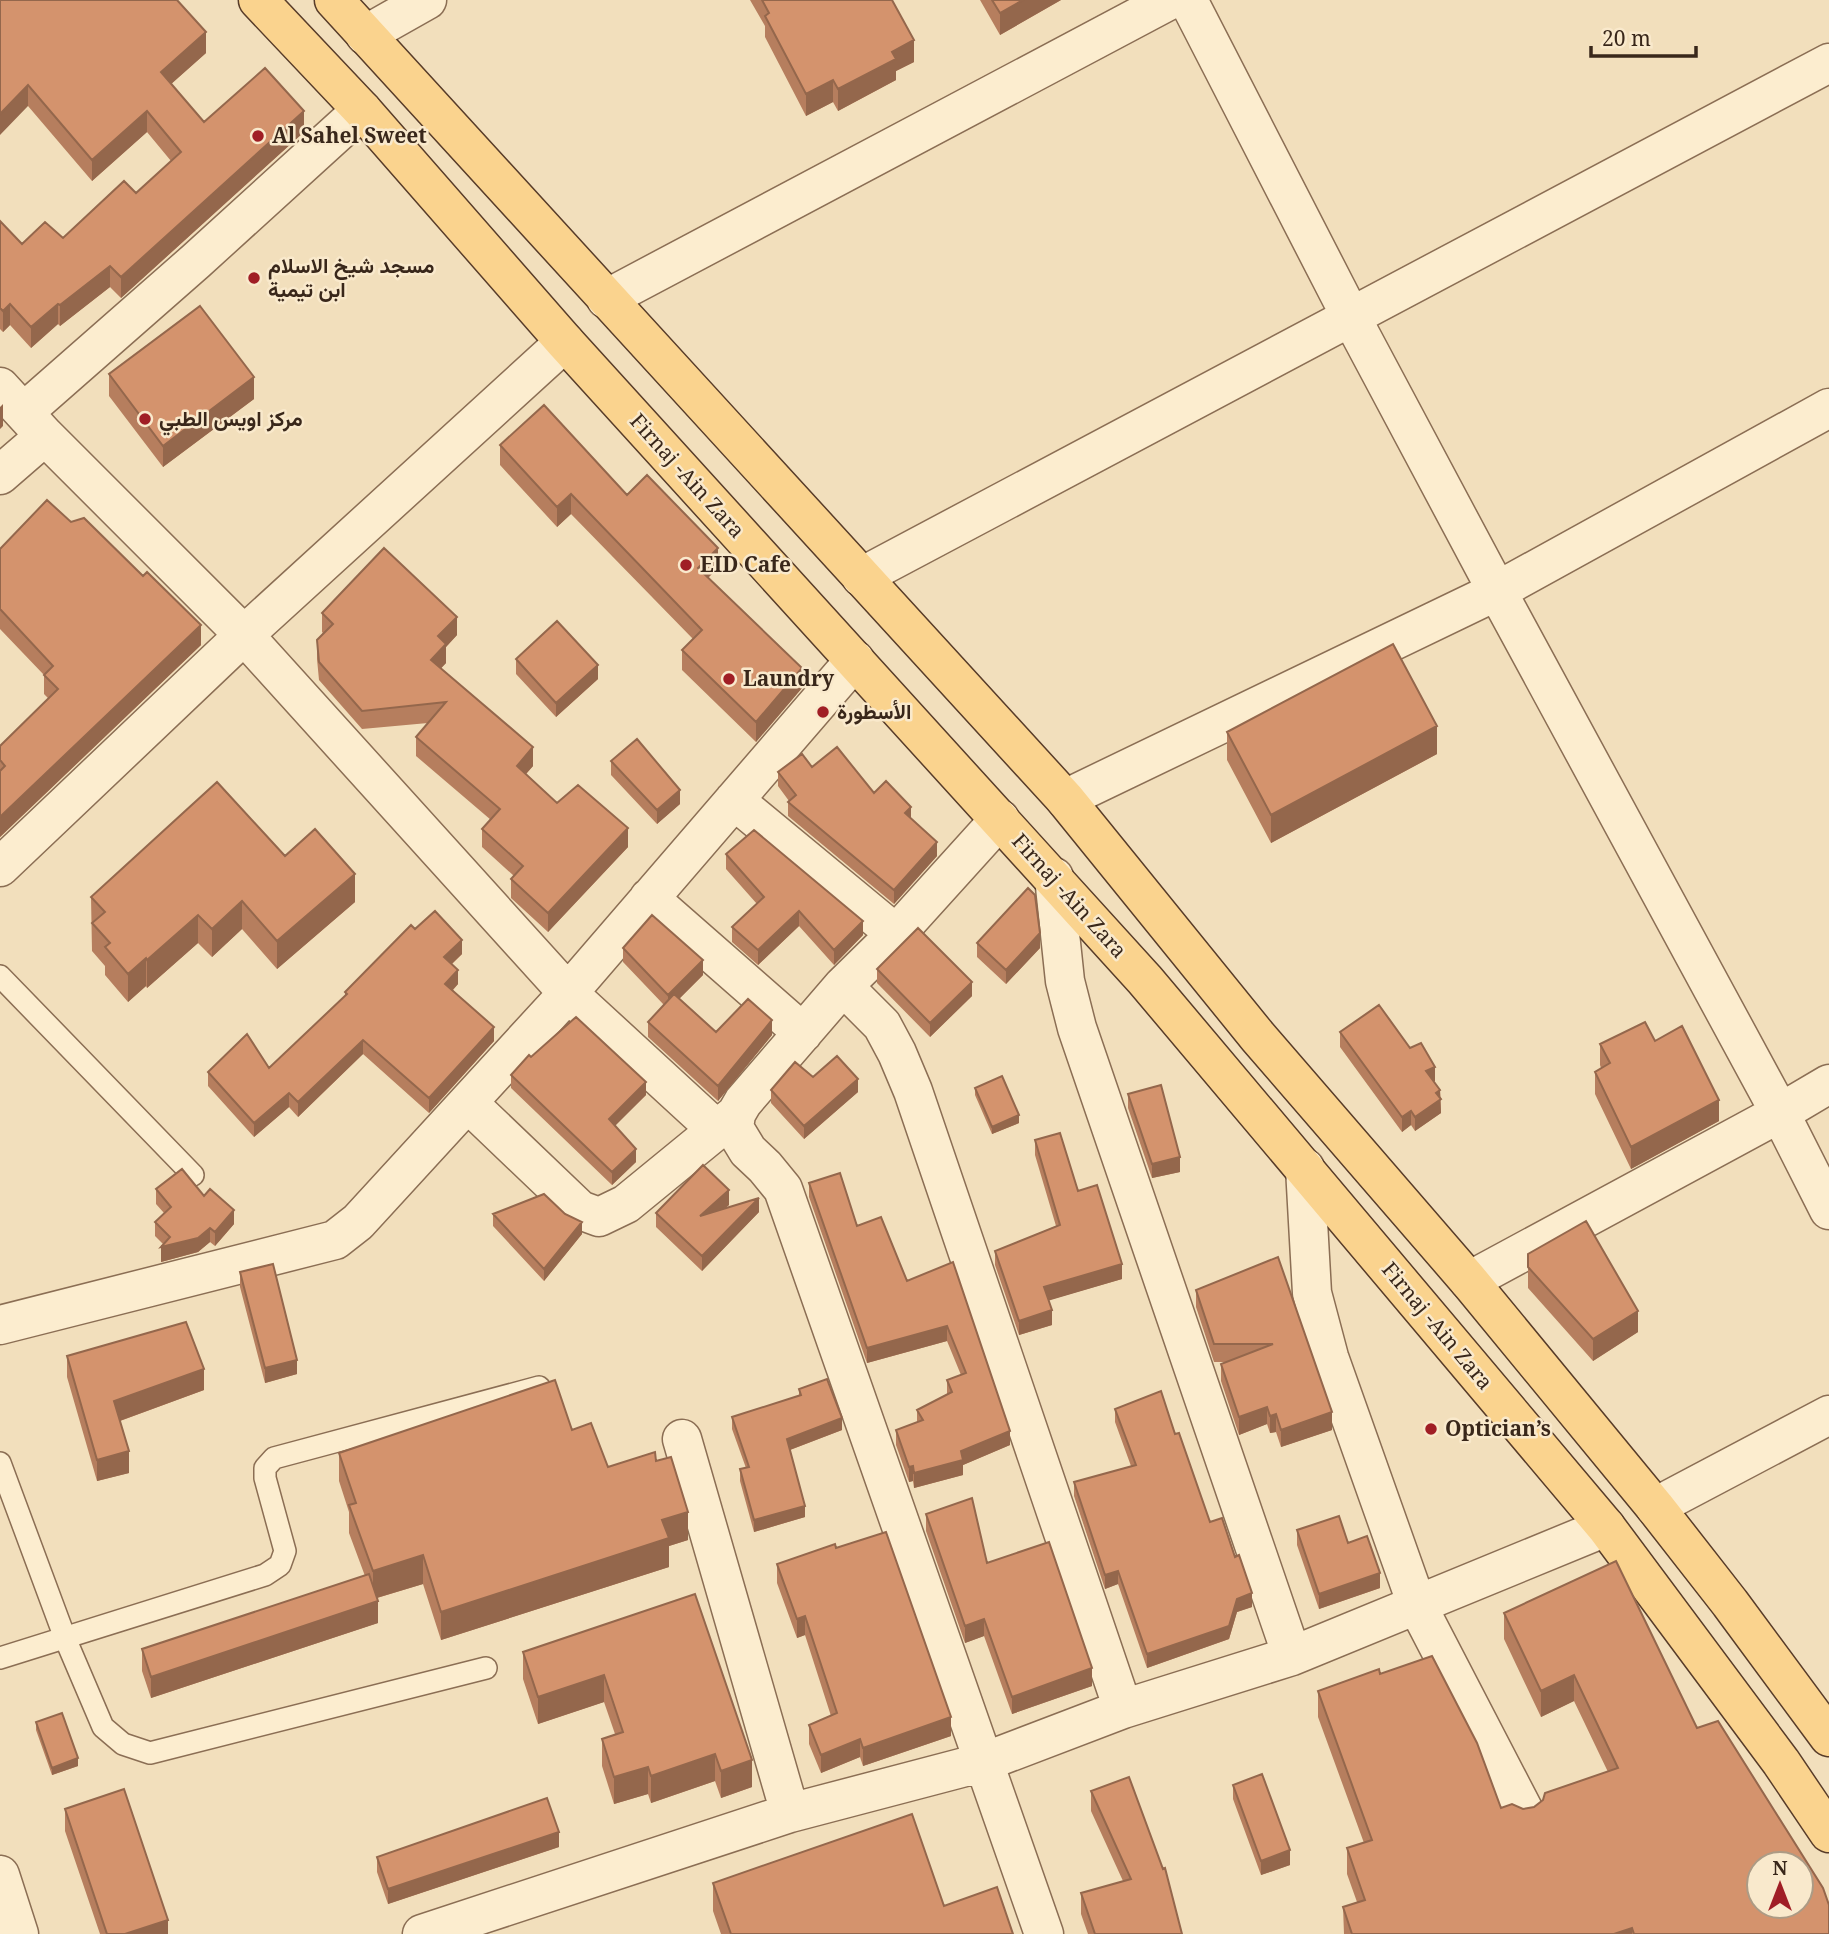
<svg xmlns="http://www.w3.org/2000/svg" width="1829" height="1934" font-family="'Noto Serif',Vazirmatn,serif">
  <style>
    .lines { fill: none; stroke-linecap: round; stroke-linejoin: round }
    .service-casing { stroke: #8b6e54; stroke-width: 24 }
    .minor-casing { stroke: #8b6e54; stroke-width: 41 }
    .tertiary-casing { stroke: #8b6e54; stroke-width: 41 }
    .primary-casing { stroke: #583c29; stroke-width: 41 }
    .service { stroke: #fcedcf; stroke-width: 21 }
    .minor { stroke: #fcedcf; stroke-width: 38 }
    .tertiary { stroke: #fcedcf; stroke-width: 38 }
    .primary { stroke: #fad38e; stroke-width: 38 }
    .wall { fill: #b67e5e }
    .shaded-wall { fill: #94674c }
    .building { fill: #d4936d; stroke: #94674c; stroke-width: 2; fill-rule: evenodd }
    .poi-dot { fill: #a01e25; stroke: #f9e9cc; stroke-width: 2.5 }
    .labels { text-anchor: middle; stroke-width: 5; stroke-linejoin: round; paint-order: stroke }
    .poi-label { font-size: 21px; font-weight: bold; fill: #39271a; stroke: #f9e9cc; text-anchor: start }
    .street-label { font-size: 21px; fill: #39271a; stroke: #f9e9cc }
  </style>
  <rect width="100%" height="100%" fill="#f2dfbc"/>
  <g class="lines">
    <defs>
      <path id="service" d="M0,976L193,1175
        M0,1463L65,1638L103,1727L123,1744L150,1753L486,1668
        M0,1658L265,1575L280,1565L285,1551L265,1478V1468L274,1458L539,1387"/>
      <path id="minor" d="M1188,0L1351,317L1497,591L1780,1113L1829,1210
        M365,35L427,0
        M606,299L1170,0
        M0,387L45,436L244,635L568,993L717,1130
        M24,412L196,261L362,110
        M0,475L45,436
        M861,577L1829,63
        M1065,799L1497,591L1829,408
        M734,800L896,934
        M0,867L244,635L565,342
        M1054,877L1065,981L1077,1028L1292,1656
        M649,898L803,1033
        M843,986L896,934L1000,819
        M468,1103L580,1210L599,1217L626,1204L736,1114
        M1305,1168L1312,1293L1329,1357L1417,1605L1525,1813
        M1469,1281L1780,1113L1829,1084
        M0,1325L335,1240L358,1222L568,993L855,660
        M682,1439L790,1813
        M1655,1507L1829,1415
        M422,1934L790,1813L984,1762L1123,1709L1292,1656L1606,1527
        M1044,1934L783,1189L765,1167L748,1151L734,1128L736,1114L743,1102L843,986L882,1025L897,1053L913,1091L1123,1709"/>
      <path id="tertiary" d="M0,1875L19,1934"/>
      <path id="primary" d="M258,0L362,110L565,342L1145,980L1606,1527L1781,1762L1829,1833
        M334,0L1065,799L1258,1037L1469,1281L1655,1507L1730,1603L1829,1737"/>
    </defs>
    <use href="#service" class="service-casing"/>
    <use href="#minor" class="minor-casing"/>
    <use href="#tertiary" class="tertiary-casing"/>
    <use href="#primary" class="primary-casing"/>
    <use href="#service" class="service"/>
    <use href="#minor" class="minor"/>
    <use href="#tertiary" class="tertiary"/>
    <use href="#primary" class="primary"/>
  </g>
  <path class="wall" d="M0,0L206,53L171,84L204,122L304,132L121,298L110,287L60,326L58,324L31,348L10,325L3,332L0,329V221L22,244L63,238L136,193L171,161L147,132L92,181L28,106Z
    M750,0H892L914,62L896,71V80L838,111L833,102L806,116L765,37V26Z
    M980,0H1061L1000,35Z
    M109,374L254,399L163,467L109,396Z
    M500,445L627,495L718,568L708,578L802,688L756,742L682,670V650L693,639L571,514L557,527L500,465Z
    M0,549L201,645L0,837V746L49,699L44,694V675L0,629Z
    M322,613L457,635L446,647V663L441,668L533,766L526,774L557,803L628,847L548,932L511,898V879L514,876L482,847V829L491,820L416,756V737L428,723L362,729L319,680L317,659V640L323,633L322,632Z
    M516,659L598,679L556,717L516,674Z
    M1227,732L1437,754L1271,843L1227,760Z
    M611,761L680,804L657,824L611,775Z
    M812,767L874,793L911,819L937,856L894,904L788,816V802L789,801L778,786V772Z
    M726,854L863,935L834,965L799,926L758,965L732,942V927L757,904L726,869Z
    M285,856L355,902L277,969L242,929L212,957L198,943L147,988L146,986L128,1002L105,975V966L92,951L91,897Z
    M415,929L462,954L452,964L458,984L453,990L494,1041L429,1113L363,1054L298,1117L289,1107L254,1137L208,1086V1072L269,1068L345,996V992Z
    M977,943L1040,948L1006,984L977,957Z
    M623,948L703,975L679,999L716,1032L772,1035L718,1101L648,1037V1022L664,1005L623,962Z
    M877,969L972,996L930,1037L877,983Z
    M1340,1032L1410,1048L1440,1090L1441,1113L1415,1131L1411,1125L1402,1132L1340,1047Z
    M1655,1041L1719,1121L1631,1169L1595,1094V1072L1601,1068L1600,1065V1044Z
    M531,1057L646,1095L615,1125L636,1162L612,1185L511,1088V1075Z
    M813,1077L858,1092L804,1139L771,1103V1090Z
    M975,1088L1019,1123L992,1134L975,1095Z
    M1128,1094L1180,1172L1152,1178L1128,1108Z
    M1035,1140L1078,1191L1122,1279L1049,1300L1052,1325L1019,1335L995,1265V1251L1056,1226L1035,1155Z
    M809,1183L857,1226L907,1281L953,1262L1010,1445L963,1465V1475L914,1488L913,1481L909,1482L896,1445V1430L917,1422V1410L947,1394V1380L961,1375L947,1341L867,1363L809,1197Z
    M156,1189L204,1196L234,1224L215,1246L210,1242L198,1252L161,1262L163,1244L155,1236V1222L164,1213L156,1204Z
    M729,1205L725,1208L759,1212L702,1271L656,1227V1213Z
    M493,1214H565L582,1234L544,1281L493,1226Z
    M1528,1254L1638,1332L1593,1361L1528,1288Z
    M1278,1257L1332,1430L1281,1447L1276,1432L1270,1433L1267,1424L1239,1435L1221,1381V1364L1228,1362H1214L1196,1307V1290Z
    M240,1272L297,1374L265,1383L240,1287Z
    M67,1356L204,1390L120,1421L129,1473L97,1481L67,1377Z
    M799,1389L842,1430L790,1450L805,1517L754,1532L740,1481V1469L746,1468L732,1429V1417L799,1396Z
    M1115,1409L1175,1434L1210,1522L1252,1607L1237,1612L1229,1639L1147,1668L1118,1584L1105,1589L1074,1496V1482L1131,1466L1115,1422Z
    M572,1430L608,1467L656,1461L688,1540L669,1546V1567L441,1640L423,1584L377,1598L378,1623L151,1698L142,1671V1649L365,1576L349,1533V1512L339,1481V1453Z
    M926,1514L987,1563L1092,1686L1012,1714L984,1636L965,1643L926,1531Z
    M1297,1530L1348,1543L1380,1588L1319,1609L1297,1545Z
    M836,1548L951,1736L863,1766L860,1757L821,1773L809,1744V1725L831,1716L805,1635L797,1638L777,1583V1564Z
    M695,1594L752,1787L721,1798L715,1781L651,1803L648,1794L614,1804L602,1766V1739L615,1734L604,1702L538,1724L523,1679V1652Z
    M1504,1613L1697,1728L1829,1934H1344L1343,1907L1357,1902L1347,1874V1848L1364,1843L1318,1717V1691L1380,1674L1501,1808L1523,1809L1534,1807L1608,1772L1574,1701L1541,1717L1504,1639Z
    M36,1722L78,1766L52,1775L36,1730Z
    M1233,1785L1290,1865L1261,1875L1233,1799Z
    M1091,1791L1182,1934H1088L1081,1914V1893L1123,1881L1091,1811Z
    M65,1809L168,1934H100L65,1831Z
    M559,1847L388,1904L377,1872V1857Z
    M713,1883L944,1906L1013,1934H721L713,1911Z"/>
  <path class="shaded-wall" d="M1023,0H1061L1000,35V13Z
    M206,32V53L161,93V72Z
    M914,40V62L896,71V80L838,111V89L892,52Z
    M833,80V102L806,116V94Z
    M28,85V106L0,135V114Z
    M147,111V132L92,181V160Z
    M304,111V132L121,298V277Z
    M110,266V287L60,326V305Z
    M10,304V325L3,332V311Z
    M58,304V324L31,348V327Z
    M254,377V399L163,467V446Z
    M3,404V426L0,429V407Z
    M571,494V514L557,527V507Z
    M718,548V568L698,587V568Z
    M457,617V635L446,647V663L431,679V660L438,636Z
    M201,625V645L0,837V817Z
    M598,665V679L556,717V703Z
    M802,668V688L756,742V722Z
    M1437,726V754L1271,843V815Z
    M533,747V766L517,784V766Z
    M680,790V804L657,824V810Z
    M911,807V821L905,813Z
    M628,828V847L548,932V913Z
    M937,842V856L894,904V890Z
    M355,874V902L277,969V941Z
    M242,901V929L212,957V929Z
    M799,911V926L758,965V950Z
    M198,915V943L147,988V960Z
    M863,921V935L834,965V950Z
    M1040,933V948L1006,984V970Z
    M462,940V954L444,971V957Z
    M146,958V986L128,1002V974Z
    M703,960V975L668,1010V995Z
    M458,970V984L445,998V984Z
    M972,982V996L930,1037V1023Z
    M772,1020V1035L718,1101V1086Z
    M494,1027V1041L429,1113V1098Z
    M363,1040V1054L298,1117V1102Z
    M1435,1067V1081L1426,1086V1071Z
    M858,1079V1092L804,1139V1126Z
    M646,1082V1095L609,1132V1119Z
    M1440,1090L1441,1113L1415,1131V1117L1436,1093Z
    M289,1093V1107L254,1137V1123Z
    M1719,1100V1121L1631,1169V1147Z
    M1411,1111V1125L1402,1132V1117Z
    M1019,1115V1123L992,1134V1127Z
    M636,1149V1162L612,1185V1172Z
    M1180,1157V1172L1152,1178V1164Z
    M729,1190V1205L700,1230V1216Z
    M759,1198V1212L702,1271V1256Z
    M234,1210V1224L215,1246V1232Z
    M582,1222V1234L544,1281V1269Z
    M210,1228V1242L198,1252L161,1262V1247Z
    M1122,1264V1279L1044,1302V1287Z
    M1052,1310V1325L1019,1335V1321Z
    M1638,1311V1332L1593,1361V1339Z
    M947,1326V1341L867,1363V1348Z
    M297,1360V1374L265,1383V1368Z
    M204,1369V1390L114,1423V1401Z
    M1267,1407V1424L1239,1435V1417Z
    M1332,1412V1430L1281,1447V1430Z
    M1276,1414V1432L1270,1433V1416Z
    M842,1418V1430L787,1451V1439Z
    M1010,1431V1445L963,1465V1475L914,1488V1473L961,1451Z
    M129,1451V1473L97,1481V1460Z
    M913,1466V1481L909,1482V1467Z
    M805,1506V1517L754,1532V1520Z
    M688,1512V1540L669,1546V1567L441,1640V1612L662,1520Z
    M423,1555V1584L373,1599V1571Z
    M1118,1571V1584L1105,1589V1575Z
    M1380,1573V1588L1319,1609V1594Z
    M1252,1593V1607L1237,1612L1229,1639L1147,1668V1654L1237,1599Z
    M378,1601V1623L151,1698V1677Z
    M805,1616V1635L797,1638V1619Z
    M984,1619V1636L965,1643V1626Z
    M1092,1668V1686L1012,1714V1697Z
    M604,1675V1702L538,1724V1697Z
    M1574,1675V1701L1541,1717V1691Z
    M951,1717V1736L863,1766V1748Z
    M860,1739V1757L821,1773V1755Z
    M715,1754V1781L651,1803V1776Z
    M78,1758V1766L52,1775V1768Z
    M752,1760V1787L721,1798V1771Z
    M648,1767V1794L614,1804V1777Z
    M559,1832V1847L388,1904V1889Z
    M1290,1850V1865L1261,1875V1861Z
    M168,1920V1934H125Z
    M1632,1928V1934H1614Z"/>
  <path class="building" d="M0,0H177L206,32L161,72L204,122L265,68L304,111L121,277L110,266L60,305L58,304L31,327L10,304L3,311L0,308V221L22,244L45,222L63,238L124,181L136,193L181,152L147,111L92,160L28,85L0,114Z
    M762,0H892L914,40L892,52L896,59L838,89L833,80L806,94L765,16L769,13Z
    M992,0H1023L1000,13Z
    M200,306L254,377L163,446L109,374Z
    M544,405L627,495L647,475L718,548L698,568L802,668L756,722L682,650L702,630L571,494L557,507L500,445Z
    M47,500L71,522L84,518L143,576L147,572L201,625L0,817V771L5,766L0,760V746L58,689L44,675L53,666L0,609V549Z
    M384,548L457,617L438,636L446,644L431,660L533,747L517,766L557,803L578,785L628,828L548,913L511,879L523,866L482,829L500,809L416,737L446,702L362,711L319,662L317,640L333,624L322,613Z
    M557,621L598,665L556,703L516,659Z
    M1393,644L1437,726L1271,815L1227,732Z
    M637,739L680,790L657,810L611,761Z
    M837,747L874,793L886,781L911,807L905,813L937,842L894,890L788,802L796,795L778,772L802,754L812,767Z
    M217,782L285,856L315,829L355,874L277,941L242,901L212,929L198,915L147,960L146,958L128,974L105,947L110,943L92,923L105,912L91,897Z
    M754,830L863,921L834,950L799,911L758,950L732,927L764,897L726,854Z
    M1028,888L1035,895L1040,933L1006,970L977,943Z
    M435,911L462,940L444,957L458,970L445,984L494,1027L429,1098L363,1040L298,1102L289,1093L254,1123L208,1072L247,1034L269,1068L347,994L345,992L411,925L415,929Z
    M652,915L703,960L668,995L623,948Z
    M918,928L972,982L930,1023L877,969Z
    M674,994L716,1032L748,999L772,1020L718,1086L648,1022Z
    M1379,1005L1410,1048L1421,1043L1435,1067L1426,1071L1440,1090L1436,1093L1441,1099L1415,1117L1411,1111L1402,1117L1340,1032Z
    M576,1017L646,1082L609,1119L636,1149L612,1172L511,1075L529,1055L531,1057Z
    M1645,1022L1655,1041L1682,1026L1719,1100L1631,1147L1595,1072L1610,1063L1600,1044Z
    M837,1056L858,1079L804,1126L771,1090L795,1062L813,1077Z
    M1002,1076L1019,1115L992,1127L975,1088Z
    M1161,1085L1180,1157L1152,1164L1128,1094Z
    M1060,1133L1078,1191L1097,1185L1122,1264L1044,1287L1052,1310L1019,1321L995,1251L1060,1225L1035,1140Z
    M703,1165L729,1190L700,1216L759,1198L702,1256L656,1213Z
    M182,1169L204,1196L210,1189L234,1210L215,1232L210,1228L198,1238L161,1247L170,1237L155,1222L171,1207L156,1189Z
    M840,1173L857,1226L881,1217L907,1281L953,1262L1010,1431L961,1451L963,1460L914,1473L913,1466L909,1467L896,1430L923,1420L917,1410L952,1392L947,1380L966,1373L947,1326L867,1348L809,1183Z
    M544,1194L565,1214L582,1222L544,1269L493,1214Z
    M1586,1221L1638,1311L1593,1339L1528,1267V1254Z
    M1278,1257L1332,1412L1281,1430L1276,1414L1270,1416L1267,1407L1239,1417L1221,1364L1273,1344H1214L1196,1290Z
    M273,1264L297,1360L265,1368L240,1272Z
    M186,1322L204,1369L114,1401L129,1451L97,1460L67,1356Z
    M827,1379L842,1418L787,1439L805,1506L754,1520L740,1469L749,1467L732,1417L801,1395L799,1389Z
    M555,1380L572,1430L591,1423L608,1467L655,1452L656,1461L671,1457L688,1512L662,1520L669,1538L441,1612L423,1555L373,1571L349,1505L356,1503L339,1453Z
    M1161,1391L1175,1434L1179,1433L1210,1522L1222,1518L1235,1557L1239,1555L1252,1593L1237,1599L1229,1626L1147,1654L1118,1571L1105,1575L1074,1482L1136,1465L1115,1409Z
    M972,1498L987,1563L1049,1542L1092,1668L1012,1697L984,1619L965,1626L926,1514Z
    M1339,1516L1348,1543L1367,1536L1380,1573L1319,1594L1297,1530Z
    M886,1532L951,1717L863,1748L860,1739L821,1755L809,1725L837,1713L805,1616L797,1619L777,1564L835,1544L836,1548Z
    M1616,1561L1697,1728L1718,1721L1823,1888L1829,1905V1934H1634L1632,1928L1614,1934H1352L1343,1907L1365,1900L1347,1848L1372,1840L1318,1691L1379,1669L1380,1674L1432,1656L1477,1743L1501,1808L1512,1804L1523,1809L1534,1807L1543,1800L1545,1793L1618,1768L1574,1675L1541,1691L1504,1613ZM1759,1864H1801V1906H1759Z
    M369,1574L378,1601L151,1677L142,1649Z
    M695,1594L752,1760L721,1771L715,1754L651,1776L648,1767L614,1777L602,1739L623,1732L604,1675L538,1697L523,1652Z
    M62,1713L78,1758L52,1768L36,1722Z
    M1262,1774L1290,1850L1261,1861L1233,1785Z
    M1129,1777L1163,1869L1165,1868L1182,1934H1095L1081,1893L1131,1879L1091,1791Z
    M124,1789L168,1920L125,1934H107L65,1809Z
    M547,1798L559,1832L388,1889L377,1857Z
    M912,1814L944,1906L997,1887L1013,1934H731L713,1883Z"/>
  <g class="poi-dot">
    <circle cx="258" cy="136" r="7"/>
    <circle cx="254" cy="278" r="7"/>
    <circle cx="145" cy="419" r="7"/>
    <circle cx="686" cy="565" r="7"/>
    <circle cx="729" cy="679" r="7"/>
    <circle cx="823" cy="712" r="7"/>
    <circle cx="1431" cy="1429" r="7"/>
  </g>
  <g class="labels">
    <g class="poi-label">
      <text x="272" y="143">Al Sahel Sweet</text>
      <text x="268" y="273">مسجد شيخ الاسلام<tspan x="268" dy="24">ابن تيمية</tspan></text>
      <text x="159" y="426">مركز اويس الطبي</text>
      <text x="700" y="572">EID Cafe</text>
      <text x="743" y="686">Laundry</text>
      <text x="837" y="719">الأسطورة</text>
      <text x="1445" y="1436">Optician’s</text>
    </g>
    <g class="street-label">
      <text transform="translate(687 476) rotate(48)" y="7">Firnaj -Ain Zara</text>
      <text transform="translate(1069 896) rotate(48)" y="7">Firnaj -Ain Zara</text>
      <text transform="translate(1437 1326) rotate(50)" y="7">Firnaj -Ain Zara</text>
    </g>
  </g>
  <g transform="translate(1780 1885)"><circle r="33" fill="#f9e9cc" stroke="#ac9b85" stroke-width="2"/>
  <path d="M0-5L12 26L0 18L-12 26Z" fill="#a01e25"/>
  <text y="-10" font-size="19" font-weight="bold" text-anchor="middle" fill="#39271a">N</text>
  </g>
  <path d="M1591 46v10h105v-10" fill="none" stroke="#39271a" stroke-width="3.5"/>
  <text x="1602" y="46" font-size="21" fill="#39271a" stroke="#f9e9cc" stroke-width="5" paint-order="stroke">20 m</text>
</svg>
